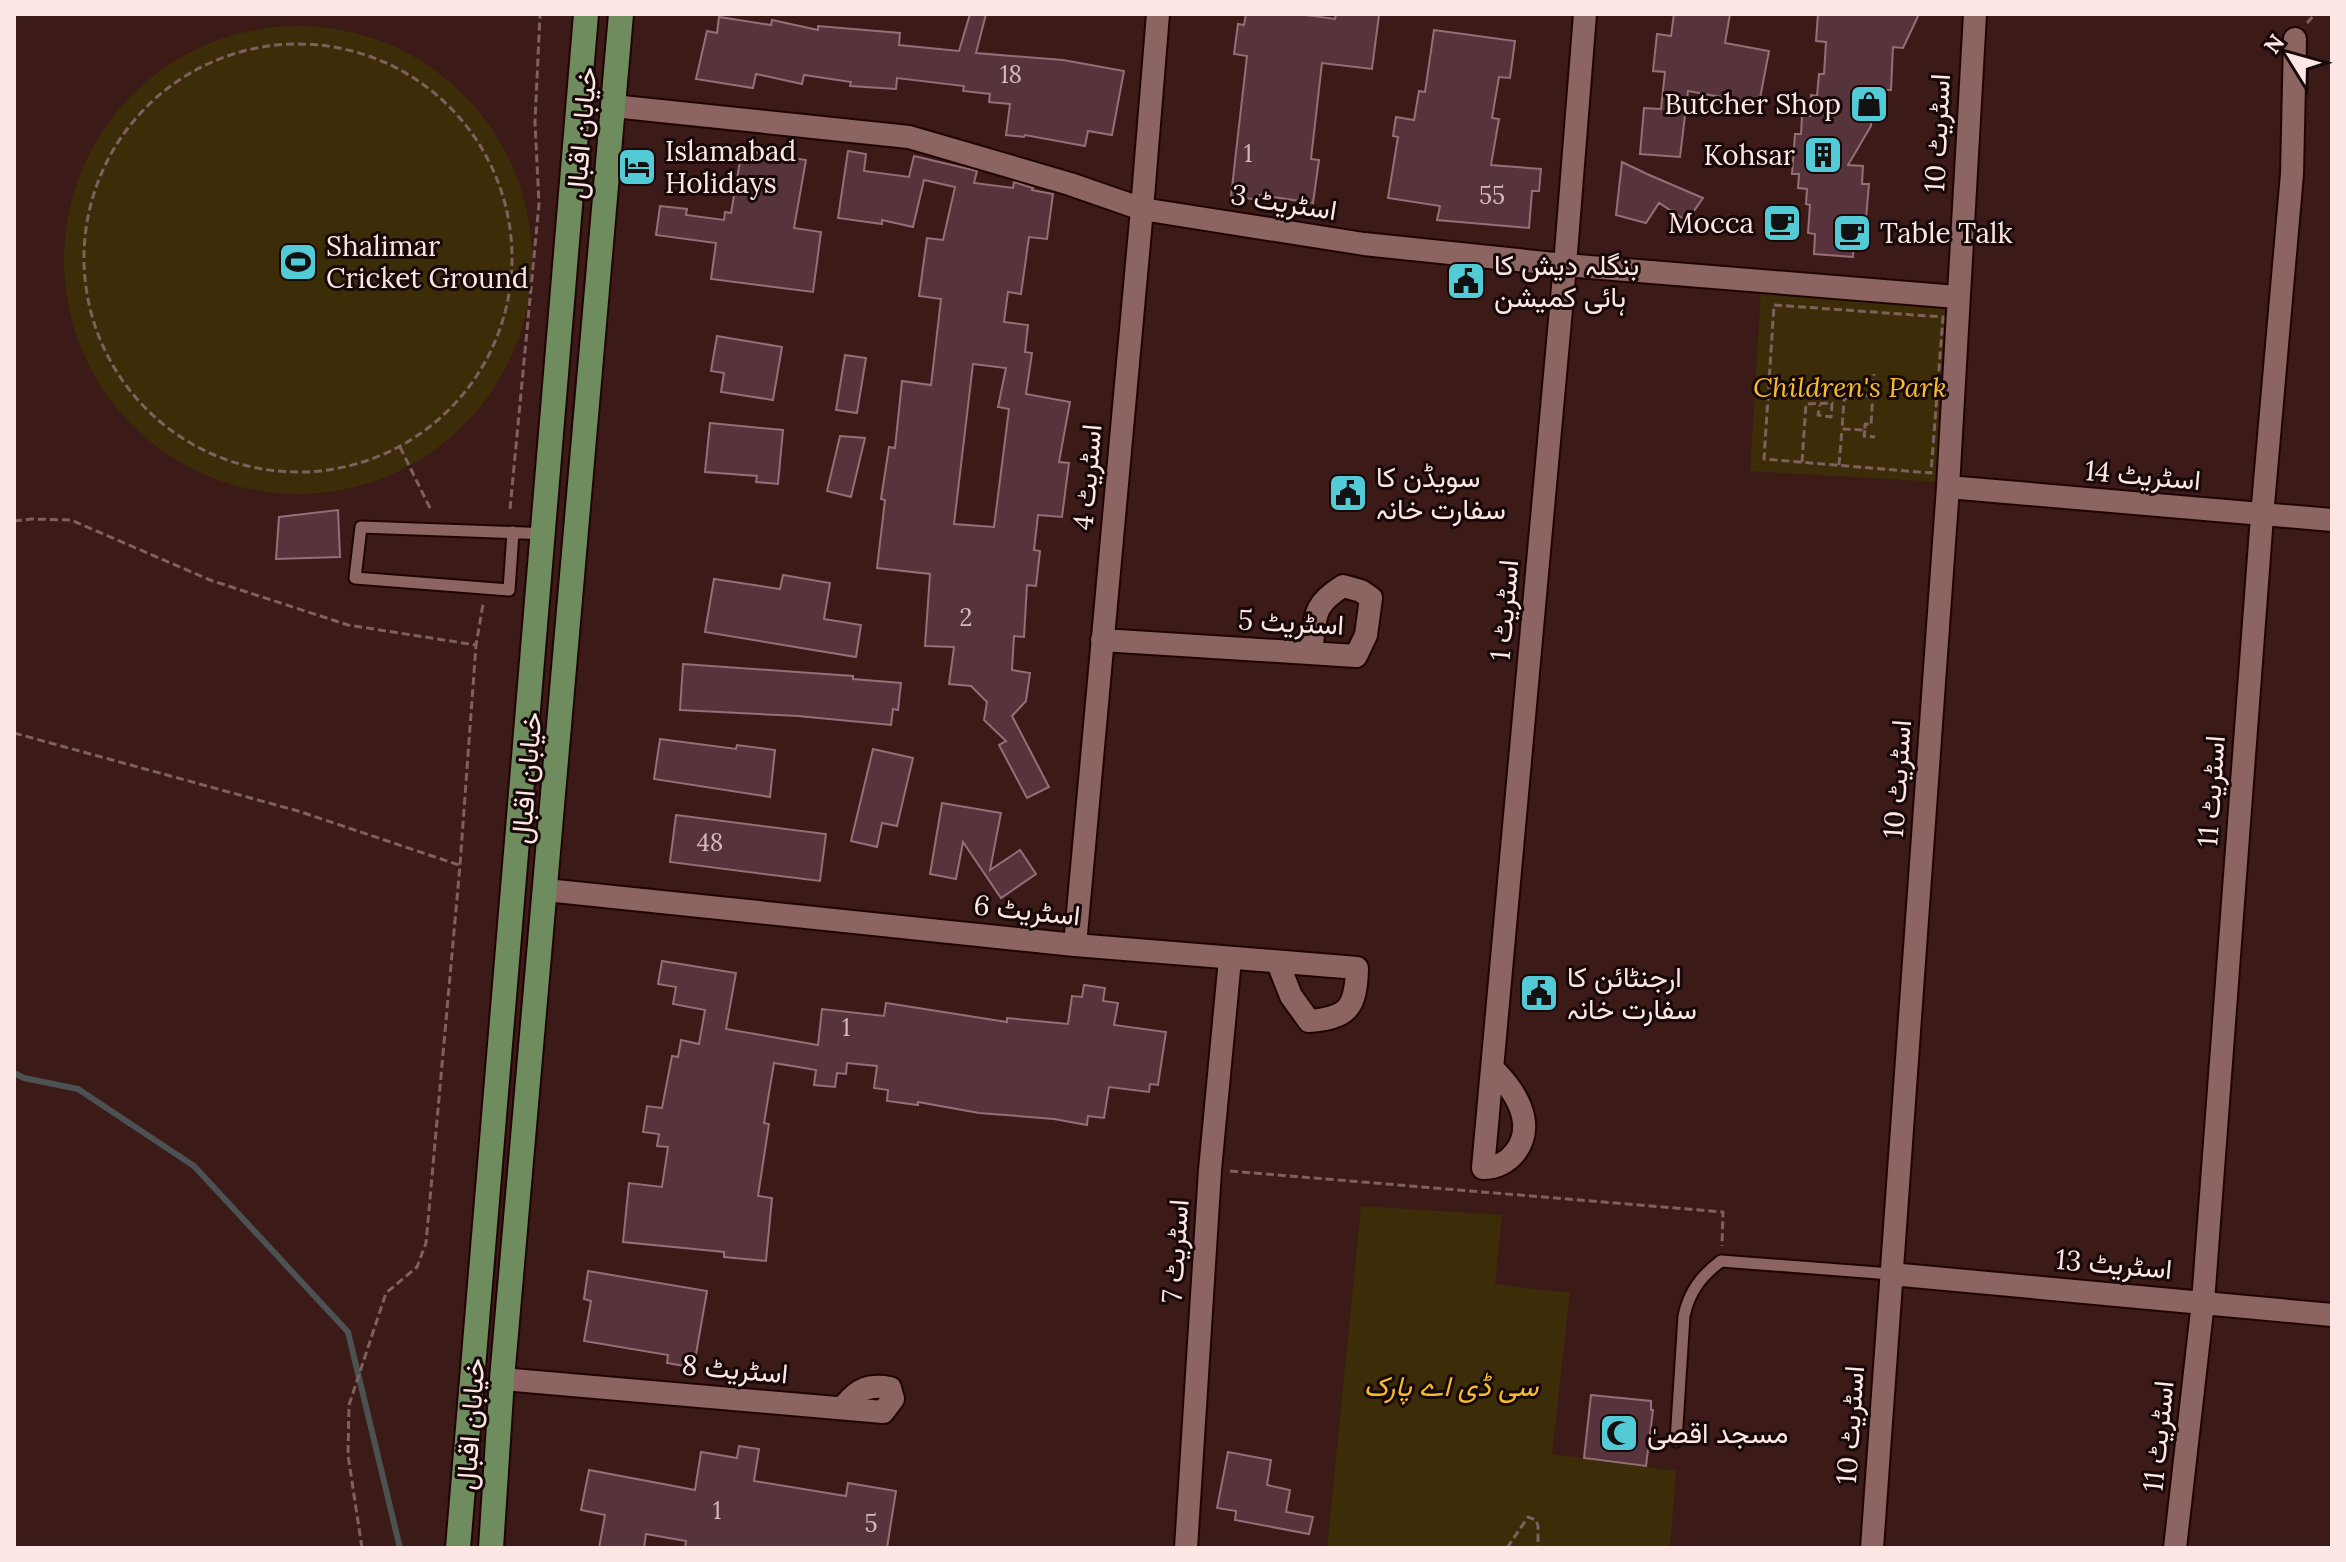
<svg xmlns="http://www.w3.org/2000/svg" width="2346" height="1562" font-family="Lora,Vazirmatn,serif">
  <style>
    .green { fill: #3c2c07 }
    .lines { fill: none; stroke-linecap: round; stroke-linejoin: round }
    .stream { stroke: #4c5152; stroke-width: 6 }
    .building { fill: #57343c; stroke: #966e77; stroke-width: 2; fill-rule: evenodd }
    .service-casing { stroke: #200404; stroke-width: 15 }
    .minor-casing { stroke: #200404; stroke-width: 26 }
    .primary-casing { stroke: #200404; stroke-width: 28 }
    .path { stroke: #7e605e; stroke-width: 3; stroke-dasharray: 8 4; stroke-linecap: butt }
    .service { stroke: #8c6461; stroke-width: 11 }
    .minor { stroke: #8c6461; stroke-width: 22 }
    .primary { stroke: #6f8c5f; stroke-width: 24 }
    .labels { text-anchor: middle; stroke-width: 6; stroke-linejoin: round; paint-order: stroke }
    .number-label { font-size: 24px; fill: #d4baba }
    .poi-label { font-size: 28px; fill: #fee6e4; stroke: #180909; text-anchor: start }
    .street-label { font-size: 28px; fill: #fee6e4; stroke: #180909 }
    .park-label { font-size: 28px; font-style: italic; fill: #f6bc2c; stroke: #180909 }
  </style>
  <rect width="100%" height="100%" fill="#3b1a18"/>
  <path class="green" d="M64 260a234 234 0 1 1 468 0a234 234 0 1 1-468 0Z
    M1761,291L1951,303L1939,482L1750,471Z
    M1361,1206L1502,1215L1495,1284L1570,1293L1552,1454L1676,1471L1670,1548H1327Z"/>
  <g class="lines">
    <path class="stream" d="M14,1073L24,1078L78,1089L194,1166L348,1332L400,1548"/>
  </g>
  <path class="building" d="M970,14H986L976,53L1063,60L1124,71L1112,135L1088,131L1085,146L1025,135L1024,137L1006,135L1010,104L989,102L990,94L963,91L964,86L897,78L896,89L850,86L851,82L804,75L802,84L756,74L753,88L696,79L707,31L717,33L719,17L771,25L772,20L818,30V26L900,33L899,45L959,51Z
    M1246,14H1298L1335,19L1336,14L1379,15L1372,69L1322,63L1311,159L1319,160L1313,203L1260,195L1259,200L1231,196L1247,56L1234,54L1238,24L1244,25Z
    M1674,14H1730L1725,43L1769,51L1759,104L1688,91L1680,157L1640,154L1644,108L1661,109L1665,72L1653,71L1657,34L1671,36Z
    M1818,14H1919L1903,48L1893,47L1891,90H1881L1880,108H1872L1871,126L1848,165L1863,166L1862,184H1869L1865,230L1855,229L1853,257L1814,254L1815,234L1808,233L1810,205L1806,204L1807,189L1798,188L1799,174H1792L1795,134H1801L1802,116H1810L1811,95L1817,96L1819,74H1824L1826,42L1816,41Z
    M1434,30L1515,41L1510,78L1499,77L1492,118L1499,119L1491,165L1541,169L1539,191H1532L1529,228L1437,220L1440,206L1388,198L1398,137L1393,136L1396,117L1414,120L1419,91L1425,92Z
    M742,150L806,160L794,228L821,232L813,292L711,279L716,243L656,235L660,206L687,209L686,215L724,220L725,212L731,213Z
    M848,151L866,154L864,171L909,177L914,156L977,171L974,183L1013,188L1014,182L1033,188L1032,190L1053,194L1047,239L1029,237L1021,294L1008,292L1004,322L1028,325L1025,352L1032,353L1026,394L1070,402L1059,462L1069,463L1062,517L1038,515L1034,550L1040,551L1036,586L1027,585L1024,637L1014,636L1012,670L1030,673L1026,701L1012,716L1049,787L1027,798L999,745L1006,741L984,720L987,702L971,686L949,684L954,647L925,646L930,574L877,568L885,500L881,499L889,447L895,448L902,381L931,385L941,299L919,296L927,238L943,240L955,187L924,180L913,227L882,220V224L838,218ZM973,364L1006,368L998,407L1009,409L994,527L954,524Z
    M1622,162L1647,174L1703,198L1687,221L1659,203L1646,223L1616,215Z
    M717,336L782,347L773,400L721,392L724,373L711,371Z
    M845,355L866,358L857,413L836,410Z
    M710,423L783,430L778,484L756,482L757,476L705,472Z
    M840,436L865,438L851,497L827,491Z
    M338,510L340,557L276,559L279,517Z
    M783,575L830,583L824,619L861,625L856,657L705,632L714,579L780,589Z
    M683,664L853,676V679L901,683L898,710L893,709L891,725L798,716L680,710Z
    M660,739L736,749L737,745L775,750L770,797L654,779Z
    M873,749L913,758L897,826L882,823L877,847L851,841Z
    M942,803L1001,813L990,870L1020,850L1036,874L1001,898L963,842L956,879L930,874Z
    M676,815L826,834L820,881L670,862Z
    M662,961L736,973L726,1029L818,1045L822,1009L884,1016L886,1003L1007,1022V1018L1068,1024L1072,996L1082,997L1084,985L1105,988L1103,1001L1118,1003L1114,1025L1166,1032L1158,1085L1150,1084L1149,1092L1109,1087L1104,1118L1088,1116L1087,1125L1054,1119L979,1113L918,1102V1105L887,1101L888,1090L874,1088L877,1066L847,1063L846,1074L837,1073L835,1087L814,1085L816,1070L774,1063L764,1123L769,1124L758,1196L772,1198L766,1261L724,1257V1252L623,1242L629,1183L662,1187L668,1147L657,1146L659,1134L643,1132L647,1106L662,1108L672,1056L678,1057L681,1040L699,1044L705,1010L673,1004L676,987L658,984Z
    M588,1271L707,1291L695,1360L685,1358L684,1366L667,1363L668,1355L584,1341L591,1301L584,1299Z
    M1591,1395L1651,1401V1410H1653L1646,1466L1584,1458Z
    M739,1446L759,1449L754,1481L846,1496L848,1483L896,1491L887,1548H685L686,1541L646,1534L644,1548H599L605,1515L581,1510L589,1470L695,1490L701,1452L737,1458Z
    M1228,1452L1271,1460L1267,1485L1290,1490L1286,1512L1313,1517L1309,1534L1235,1520L1236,1511L1217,1508Z"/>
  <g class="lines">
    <defs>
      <path id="service" d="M513,532L509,590L355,578L361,527L525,533L541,534
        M1676,1441L1684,1316C1689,1292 1701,1276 1721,1261L1891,1274"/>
      <path id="minor" d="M613,106L909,137L1070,184L1142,209L1364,244L1565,265L1957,297
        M1948,487L2332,520
        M1102,640L1356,656L1366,635L1371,598L1361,591L1343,586C1311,606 1316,617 1311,651
        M546,890L1075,945L1357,968C1356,1008 1348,1018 1309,1021L1291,996L1280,968
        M1075,945L1142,209L1158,14
        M1492,1068C1505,1080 1519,1098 1523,1116C1529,1143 1510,1168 1483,1168L1565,265L1585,14
        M1891,1274L2332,1315
        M502,1379L883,1412L893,1399L890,1388C869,1384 858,1389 845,1405
        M1186,1548L1210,1170L1230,959
        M1872,1548L1948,487L1975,14
        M2175,1548L2203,1302L2262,516L2292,174L2295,39"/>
      <path id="primary" d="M458,1548L586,14
        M491,1548L502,1379L621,14"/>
    </defs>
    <use href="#service" class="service-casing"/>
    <use href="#minor" class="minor-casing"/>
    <use href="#primary" class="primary-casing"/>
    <path class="path" d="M2307,23L2315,14
      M84 258a214 214 0 1 1 428 0a214 214 0 1 1-428 0Z
      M1774,305L1943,317L1931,473L1764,459Z
      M1873,396L1853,395L1844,400L1842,429L1865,430V424L1871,425L1874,374
      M1865,430L1864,436L1875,437
      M400,447L430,508
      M1802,462L1806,404L1832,403L1831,417L1818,415L1820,405
      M1839,465L1842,429
      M510,509L539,204L535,122L540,14
      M14,521L32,519L71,520L210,580L348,625L476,645L483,604
      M14,733L298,811L459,865
      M1230,1171L1723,1212L1722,1246
      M362,1548L348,1455L349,1405L386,1293L417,1267L426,1243L460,865L476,645
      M1507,1548L1528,1517L1536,1520L1538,1526V1548"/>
    <use href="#service" class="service"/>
    <use href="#minor" class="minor"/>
    <use href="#primary" class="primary"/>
  </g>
  <defs>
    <symbol id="shop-square" viewBox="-11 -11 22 22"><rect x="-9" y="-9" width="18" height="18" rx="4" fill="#52cbd7" stroke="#180909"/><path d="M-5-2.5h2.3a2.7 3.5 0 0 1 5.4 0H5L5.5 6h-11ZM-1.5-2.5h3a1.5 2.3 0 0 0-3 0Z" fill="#111"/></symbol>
    <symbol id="building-square" viewBox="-11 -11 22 22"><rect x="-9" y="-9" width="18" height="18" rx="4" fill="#52cbd7" stroke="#180909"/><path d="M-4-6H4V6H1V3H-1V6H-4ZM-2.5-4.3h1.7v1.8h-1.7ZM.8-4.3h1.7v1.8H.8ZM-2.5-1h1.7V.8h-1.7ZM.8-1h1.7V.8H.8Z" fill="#111"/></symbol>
    <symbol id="hotel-square" viewBox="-11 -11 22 22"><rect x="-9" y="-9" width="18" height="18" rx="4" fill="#52cbd7" stroke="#180909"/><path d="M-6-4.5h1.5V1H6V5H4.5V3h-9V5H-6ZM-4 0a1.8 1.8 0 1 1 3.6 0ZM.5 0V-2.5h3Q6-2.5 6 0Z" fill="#111"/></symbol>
    <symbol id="cafe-square" viewBox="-11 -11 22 22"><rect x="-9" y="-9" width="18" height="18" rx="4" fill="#52cbd7" stroke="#180909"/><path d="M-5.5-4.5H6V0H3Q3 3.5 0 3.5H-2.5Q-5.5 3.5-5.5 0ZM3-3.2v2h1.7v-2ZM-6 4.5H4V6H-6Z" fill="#111"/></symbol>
    <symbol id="stadium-square" viewBox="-11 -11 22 22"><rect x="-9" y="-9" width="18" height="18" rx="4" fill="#52cbd7" stroke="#180909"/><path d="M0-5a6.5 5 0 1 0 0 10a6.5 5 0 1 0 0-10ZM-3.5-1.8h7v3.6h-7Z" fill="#111"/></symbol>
    <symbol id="civic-square" viewBox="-11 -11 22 22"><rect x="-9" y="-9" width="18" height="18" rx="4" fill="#52cbd7" stroke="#180909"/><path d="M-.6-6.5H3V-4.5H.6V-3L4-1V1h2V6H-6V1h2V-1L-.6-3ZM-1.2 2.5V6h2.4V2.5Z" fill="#111"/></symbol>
    <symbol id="mosque-square" viewBox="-11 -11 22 22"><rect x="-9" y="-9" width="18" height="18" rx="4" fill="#52cbd7" stroke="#180909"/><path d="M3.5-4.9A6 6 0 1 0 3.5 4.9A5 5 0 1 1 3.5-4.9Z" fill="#111"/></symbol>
  </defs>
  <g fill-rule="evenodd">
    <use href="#shop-square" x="1847" y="82" width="44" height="44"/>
    <use href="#building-square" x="1801" y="133" width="44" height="44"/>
    <use href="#hotel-square" x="615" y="145" width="44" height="44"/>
    <use href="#cafe-square" x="1760" y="201" width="44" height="44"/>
    <use href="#cafe-square" x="1830" y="211" width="44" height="44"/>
    <use href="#stadium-square" x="276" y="240" width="44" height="44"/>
    <use href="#civic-square" x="1444" y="259" width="44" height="44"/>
    <use href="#civic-square" x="1326" y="471" width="44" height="44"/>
    <use href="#civic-square" x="1517" y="971" width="44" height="44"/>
    <use href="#mosque-square" x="1597" y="1411" width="44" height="44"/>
  </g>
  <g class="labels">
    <g class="number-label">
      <text x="1011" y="83">18</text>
      <text x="1248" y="162">1</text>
      <text x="1492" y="204">55</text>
      <text x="966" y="626">2</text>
      <text x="710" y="851">48</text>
      <text x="846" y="1036">1</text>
      <text x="717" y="1519">1</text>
      <text x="871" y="1532">5</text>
    </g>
    <g class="poi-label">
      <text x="1841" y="114" text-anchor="end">Butcher Shop</text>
      <text x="665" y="161">Islamabad<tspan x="665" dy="32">Holidays</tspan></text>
      <text x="1795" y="165" text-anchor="end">Kohsar</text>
      <text x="1754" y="233" text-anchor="end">Mocca</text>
      <text x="1880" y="243">Table Talk</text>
      <text x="326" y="256">Shalimar<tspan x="326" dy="32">Cricket Ground</tspan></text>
      <text x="1494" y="275">بنگلہ دیش کا<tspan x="1494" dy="32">ہائی کمیشن</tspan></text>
      <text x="1376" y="487">سویڈن کا<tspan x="1376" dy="32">سفارت خانہ</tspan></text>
      <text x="1567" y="987">ارجنٹائن کا<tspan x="1567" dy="32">سفارت خانہ</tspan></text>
      <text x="1647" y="1443">مسجد اقصیٰ</text>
    </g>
    <g class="street-label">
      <text transform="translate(581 133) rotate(-85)" y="10">خیابان اقبال</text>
      <text transform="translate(1937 133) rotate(-87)" y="10">اسٹریٹ 10</text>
      <text transform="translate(1284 202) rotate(9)" y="10">اسٹریٹ 3</text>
      <text transform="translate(2143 475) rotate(5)" y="10">اسٹریٹ 14</text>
      <text transform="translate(1087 477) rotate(-85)" y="10">اسٹریٹ 4</text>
      <text transform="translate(1504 610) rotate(-85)" y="10">اسٹریٹ 1</text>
      <text transform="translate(1291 622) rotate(3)" y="10">اسٹریٹ 5</text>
      <text transform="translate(526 778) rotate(-85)" y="10">خیابان اقبال</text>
      <text transform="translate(1897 779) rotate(-86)" y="10">اسٹریٹ 10</text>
      <text transform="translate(2211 791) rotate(-86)" y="10">اسٹریٹ 11</text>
      <text transform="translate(1027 910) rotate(6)" y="10">اسٹریٹ 6</text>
      <text transform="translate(1175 1251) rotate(-86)" y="10">اسٹریٹ 7</text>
      <text transform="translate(2114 1264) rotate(5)" y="10">اسٹریٹ 13</text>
      <text transform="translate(735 1369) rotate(5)" y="10">اسٹریٹ 8</text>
      <text transform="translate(470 1424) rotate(-86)" y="10">خیابان اقبال</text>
      <text transform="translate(1850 1425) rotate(-86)" y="10">اسٹریٹ 10</text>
      <text transform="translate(2158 1436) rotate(-84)" y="10">اسٹریٹ 11</text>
    </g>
    <g class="park-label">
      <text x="1850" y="397">Children's Park</text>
      <text x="1451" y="1396">سی ڈی اے پارک</text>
    </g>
  </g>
  <rect width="2346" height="1562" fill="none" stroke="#fee6e4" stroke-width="32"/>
  <g transform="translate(2290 56) rotate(307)" stroke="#180909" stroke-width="6" paint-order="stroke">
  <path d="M0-6L14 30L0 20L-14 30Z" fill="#fee6e4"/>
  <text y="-12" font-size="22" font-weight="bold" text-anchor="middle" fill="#fee6e4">N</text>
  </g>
</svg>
